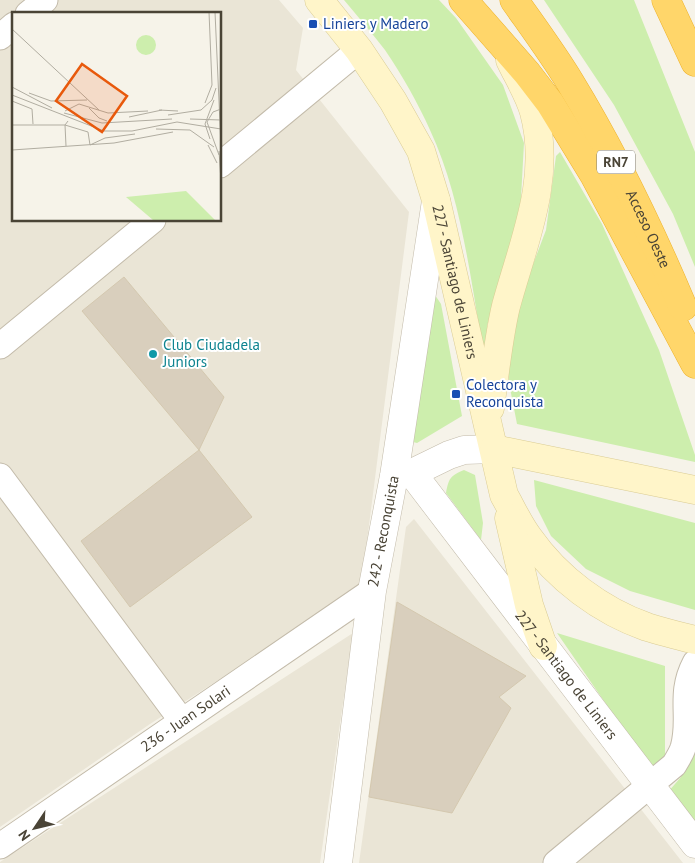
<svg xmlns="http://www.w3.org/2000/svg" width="695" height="863" font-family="'PT Sans',sans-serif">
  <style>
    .residential { fill: #eae5d6; fill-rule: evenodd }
    .green { fill: #cdeead }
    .building { fill: #d9cfbd; stroke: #d4c8af }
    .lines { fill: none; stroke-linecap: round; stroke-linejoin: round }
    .minor-casing { stroke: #c3bbaa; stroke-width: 27 }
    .tertiary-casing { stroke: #c3bbaa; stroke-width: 29 }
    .secondary-casing { stroke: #dacc94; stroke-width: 29 }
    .motorway-casing { stroke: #eeb22b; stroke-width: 29 }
    .minor { stroke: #fff; stroke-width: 25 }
    .tertiary { stroke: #fff; stroke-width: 28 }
    .secondary { stroke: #fff5c9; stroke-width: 28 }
    .motorway { stroke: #ffd66a; stroke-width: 28 }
    .transit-dot { fill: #1a4fb4; stroke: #fff; stroke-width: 2 }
    .culture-dot { fill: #0f9aa8; stroke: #fff; stroke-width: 2 }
    .labels { text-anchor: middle; stroke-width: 4; stroke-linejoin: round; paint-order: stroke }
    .shield { fill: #fff; stroke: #807c72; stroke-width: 1 }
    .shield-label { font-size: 14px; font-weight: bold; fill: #4a4436 }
    .transit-label { font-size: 15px; fill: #164399; stroke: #fff; text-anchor: start }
    .street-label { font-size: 15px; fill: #4a4436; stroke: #fff }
    .culture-label { font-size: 15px; fill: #0d838f; stroke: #fff; text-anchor: start }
    .inset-road { fill: none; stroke: #b1ada1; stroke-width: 1 }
    .view { fill: #e8590c; fill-opacity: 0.15; stroke: #e8590c; stroke-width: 2.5 }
    .inset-edge { fill: none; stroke: #4a4436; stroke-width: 2.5 }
  </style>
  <rect width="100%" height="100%" fill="#f6f3e9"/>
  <path class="residential" d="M0,0H279L303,28L296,70L409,212L361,588L150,724L0,827ZM14,14H220V220H14Z
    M414,519L683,863H359L406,527Z
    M353,633L320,863H0V862Z"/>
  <path class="green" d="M344,0H439L456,18L503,85L524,143L520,216L487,326L486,367C472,291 463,200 430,130C418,103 402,75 385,50C372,33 358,17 344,0Z
    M544,0H634L695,152V267L673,214L614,105Z
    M560,152L602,224L659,350L695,455V462L517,424L509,383L507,356L518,304L546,230L556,156Z
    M435,295L441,304L462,416L417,443L409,441Z
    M464,470L475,475L483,523L481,540L446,493C449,478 450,476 464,470Z
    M534,480L695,523V610L630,591L586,569L551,536L536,506Z
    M557,633L665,666V761L653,772Z
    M695,688V829L668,792L681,777L691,741Z"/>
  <path class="building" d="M124,277L224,397L199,450L82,311Z
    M199,450L252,517L130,607L81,541Z
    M397,602L526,676L499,697L511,708L452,813L369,797Z"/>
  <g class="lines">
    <defs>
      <g id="minor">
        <path d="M28,14L45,0"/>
        <path d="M0,37L14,25"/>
        <path d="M220,165L359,50"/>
        <path d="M0,346L153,220"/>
        <path d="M0,476L182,721"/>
        <path id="s1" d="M0,846L372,591"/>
        <path d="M556,863L674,765C677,760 681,754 683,748C692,718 678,695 695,663"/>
      </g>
      <g id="tertiary">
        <path id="s2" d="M412,473L695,844"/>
        <path d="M395,476L412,473L449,455L464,450L494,449"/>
        <path id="s3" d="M338,863L372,591L394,476L436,201"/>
      </g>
      <g id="secondary">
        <path id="s4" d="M319,0L359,50L393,101L421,151L436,200L504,495C512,509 519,525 529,538C557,578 601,611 647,627C663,632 679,636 695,640"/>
        <path d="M490,408C495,375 498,339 506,306C523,243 552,179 534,112C529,94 518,77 510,60"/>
        <path d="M494,449L695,490"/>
        <path d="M509,518L529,605L543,646"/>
      </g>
      <g id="motorway">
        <path d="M463,0L527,73L550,103L594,175L695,364"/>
        <path id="s5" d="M514,0C533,27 553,54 570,82C614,154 650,229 683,307"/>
        <path d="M666,0L695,62"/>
      </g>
    </defs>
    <use href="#minor" class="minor-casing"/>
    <use href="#tertiary" class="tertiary-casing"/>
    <use href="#secondary" class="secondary-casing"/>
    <use href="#motorway" class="motorway-casing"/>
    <use href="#minor" class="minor"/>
    <use href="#tertiary" class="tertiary"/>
    <use href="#secondary" class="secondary"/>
    <use href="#motorway" class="motorway"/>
  </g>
  <g class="transit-dot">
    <rect x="308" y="19" width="10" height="10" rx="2.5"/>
    <rect x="451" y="389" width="10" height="10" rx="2.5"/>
  </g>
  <circle class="culture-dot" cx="153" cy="354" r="5"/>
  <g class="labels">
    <rect class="shield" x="597" y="150.5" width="38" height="23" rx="4"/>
    <g class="shield-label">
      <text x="616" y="167">RN7</text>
    </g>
    <g class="transit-label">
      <text x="323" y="29">Liniers y Madero</text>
      <text x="466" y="390">Colectora y<tspan x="466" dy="17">Reconquista</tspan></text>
    </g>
    <g class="street-label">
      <text dy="5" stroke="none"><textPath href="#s5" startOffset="266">Acceso Oeste</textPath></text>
      <text dy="5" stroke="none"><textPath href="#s4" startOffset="318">227 - Santiago de Liniers</textPath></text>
      <text dy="5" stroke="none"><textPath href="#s3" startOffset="335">242 - Reconquista</textPath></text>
      <text dy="5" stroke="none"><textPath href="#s2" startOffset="254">227 - Santiago de Liniers</textPath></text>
      <text dy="5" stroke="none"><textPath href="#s1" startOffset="225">236 - Juan Solari</textPath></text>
    </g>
    <g class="culture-label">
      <text x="163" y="350">Club Ciudadela<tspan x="163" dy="17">Juniors</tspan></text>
    </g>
  </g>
  <g transform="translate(12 12)">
    <rect width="209" height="209" fill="#f6f3e9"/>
    <path d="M124 33a10 10 0 1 1 20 0a10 10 0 1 1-20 0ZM174,179L203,208H141L114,185Z" fill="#cdeead"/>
    <path class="inset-road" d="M203,0L209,134M0,17L87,98M0,75L40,96M17,81L39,89L75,88M0,83L92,119H120L165,110L209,117M0,89L20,97L21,112M193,91L200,73L197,0M77,96L87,106L95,109M147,98L166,99M53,99L67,92L96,101L136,99M52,101L90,111L160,107M156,103L189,98L200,88L204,76M117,105L150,98M178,107L209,108M0,113H53L56,109M144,117L178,118L202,135M198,127L193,112L202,88M78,133L93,126L123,122M196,133L205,151M54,134L53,113L76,120L78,133M0,138L102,131L161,120M207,139L209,169M207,143L195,110L201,100L209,97"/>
    <path class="view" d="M70,52L115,84L90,120L44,89Z"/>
    <rect width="209" height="209" class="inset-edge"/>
  </g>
  <g transform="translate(35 828) rotate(235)" stroke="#ffffff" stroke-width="4" paint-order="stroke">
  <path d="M0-4L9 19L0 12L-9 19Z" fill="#4a4436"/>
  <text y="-8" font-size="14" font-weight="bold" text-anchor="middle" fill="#4a4436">N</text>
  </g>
</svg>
